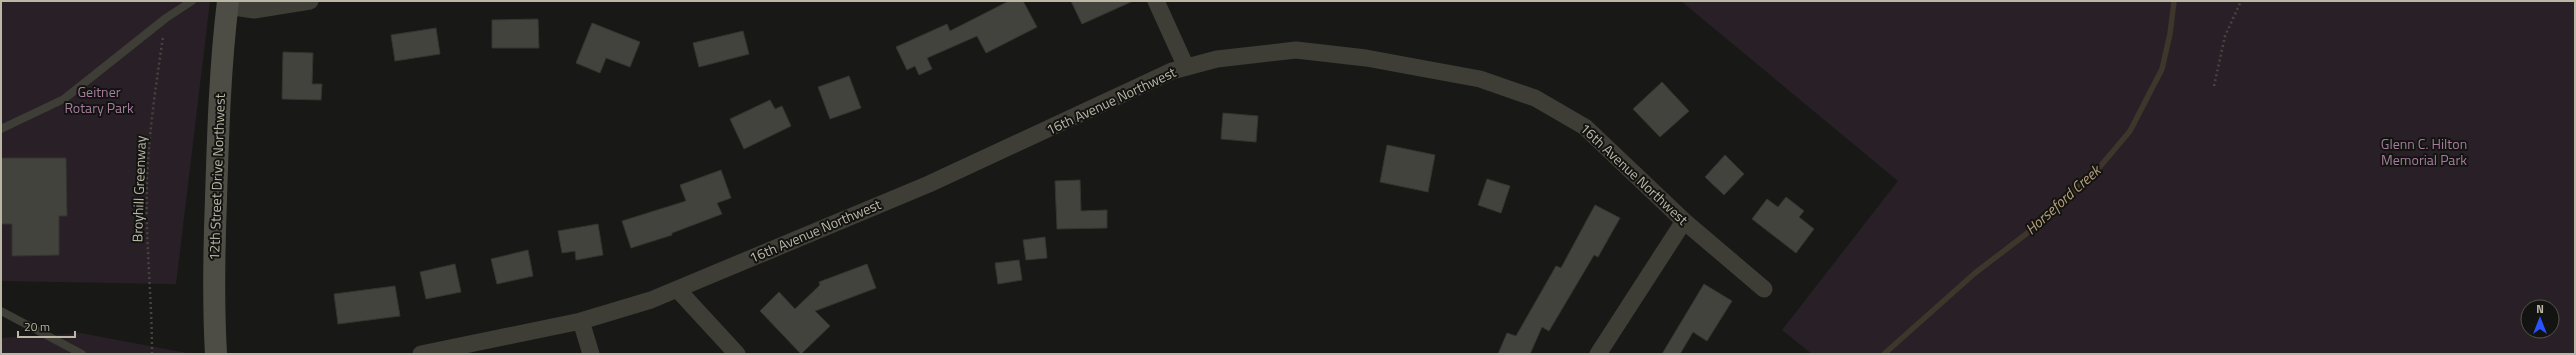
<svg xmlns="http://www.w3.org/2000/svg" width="2576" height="355" font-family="'Titillium Web',sans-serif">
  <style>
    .green { fill: #292027; fill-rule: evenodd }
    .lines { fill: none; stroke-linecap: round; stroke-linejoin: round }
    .stream { stroke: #3e362b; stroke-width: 5.5 }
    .building { fill: #43433d; stroke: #343530 }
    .path { stroke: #45443d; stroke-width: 2.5; stroke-dasharray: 2 3; stroke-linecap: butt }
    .lane { stroke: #3e3e37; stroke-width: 8 }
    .street { stroke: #3e3e37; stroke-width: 17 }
    .secondary { stroke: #4e4d45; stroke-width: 22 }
    .labels { text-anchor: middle; stroke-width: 4; stroke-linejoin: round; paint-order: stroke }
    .park-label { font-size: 14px; fill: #a77c9f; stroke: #131411 }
    .street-label { font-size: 14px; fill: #bab7a7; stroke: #131411 }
    .water-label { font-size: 15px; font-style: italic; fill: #b9a07a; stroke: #131411 }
  </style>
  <rect width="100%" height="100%" fill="#181916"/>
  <path class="green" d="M1,1H210L176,284L1,281Z
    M1681,1H2575V354H1812L1782,330L1898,181ZM2528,307H2552V331H2528Z
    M80,333L192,354H1V338Z"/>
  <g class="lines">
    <path class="stream" d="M1884,354L1975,273L2030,231L2098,169L2130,131L2162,69L2170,34L2174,1"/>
  </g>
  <path class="building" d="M1009,1H1023L1037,27L986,53L977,36L927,58L932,69L919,75L915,66L907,70L896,47L947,24L950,31Z
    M1071,1H1133L1082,24Z
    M538,19L539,48H492V20Z
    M592,23L640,42L630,67L606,58L600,73L576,63Z
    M436,28L440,54L395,61L391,35Z
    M743,31L749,54L699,67L693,43Z
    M283,52L313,53L312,84H322L321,100L282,99Z
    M849,76L861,108L830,119L818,87Z
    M1662,82L1689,111L1660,137L1633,109Z
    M770,100L775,109L782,106L791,126L744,149L730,119Z
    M1223,113L1258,116L1256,142L1221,139Z
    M1387,145L1435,155L1428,192L1380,182Z
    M1725,155L1744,174L1724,195L1705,177Z
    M1,158H66L67,216H59V255L12,256V224H1Z
    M721,170L731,198L717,203L722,214L672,233V235L631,248L622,221L686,201L680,185Z
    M1487,179L1510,186L1501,213L1478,205Z
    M1080,180L1081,211L1107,210V228L1057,229L1055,181Z
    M1786,197L1804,211L1799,217L1814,229L1796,253L1752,219L1767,199L1778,207Z
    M1595,205L1620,218L1598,257L1594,255L1549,331L1542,327L1530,354H1498L1507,333L1516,336L1556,266L1561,268Z
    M598,224L603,255L576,260L575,251L562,253L558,231Z
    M1045,237L1047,258L1026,260L1023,240Z
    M528,250L533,276L497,284L491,259Z
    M1019,260L1022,280L998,284L995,263Z
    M455,264L461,292L426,299L420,272Z
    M867,264L876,288L815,311L830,326L801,354L760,311L779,292L795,309L820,285L819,282Z
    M1704,284L1732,301L1707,341L1693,332L1680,354H1662Z
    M395,286L400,316L338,324L334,294Z"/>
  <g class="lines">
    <path class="path" d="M2214,86L2225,36L2241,1
      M152,354C152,296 145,238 147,180C149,132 156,84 163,37"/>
    <path class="lane" d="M1,129L64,99L166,18L192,1
      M1,311L82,354"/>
    <path class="street" d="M1156,1L1186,67
      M227,6L254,10L310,1
      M678,290L737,354
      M581,321L591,354
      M421,354L581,321L651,300L929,184L1172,71L1217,59L1296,50L1366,58L1480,79L1535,98L1585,127L1684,221L1764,289
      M1598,354L1684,221"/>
    <path class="secondary" d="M216,354C213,302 214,251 216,199C218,133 220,67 228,1"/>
  </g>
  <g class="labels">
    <g class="park-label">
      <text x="99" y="97">Geitner<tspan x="99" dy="16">Rotary Park</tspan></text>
      <text x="2424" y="149">Glenn C. Hilton<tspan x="2424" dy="16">Memorial Park</tspan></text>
    </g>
    <g class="street-label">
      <text transform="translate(1111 101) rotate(-25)" y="5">16th Avenue Northwest</text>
      <text transform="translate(1634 174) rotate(43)" y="5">16th Avenue Northwest</text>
      <text transform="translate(217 177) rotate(-88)" y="5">12th Street Drive Northwest</text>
      <text transform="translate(139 189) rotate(-88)" y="5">Broyhill Greenway</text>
      <text transform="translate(815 231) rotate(-23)" y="5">16th Avenue Northwest</text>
    </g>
    <g class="water-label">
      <text transform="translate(2063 200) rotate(-42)" y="5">Horseford Creek</text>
    </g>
  </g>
  <rect width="2576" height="355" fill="none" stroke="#bab7a7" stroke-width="4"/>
  <g transform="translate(2540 319)"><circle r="19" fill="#131411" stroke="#56554d"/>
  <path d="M0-3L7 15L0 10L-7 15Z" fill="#2853ff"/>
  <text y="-6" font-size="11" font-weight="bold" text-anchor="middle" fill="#bab7a7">N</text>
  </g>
  <path d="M18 331v6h57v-6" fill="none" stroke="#bab7a7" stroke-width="2"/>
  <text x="24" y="331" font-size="12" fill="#bab7a7" stroke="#131411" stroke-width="3" paint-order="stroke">20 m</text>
</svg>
